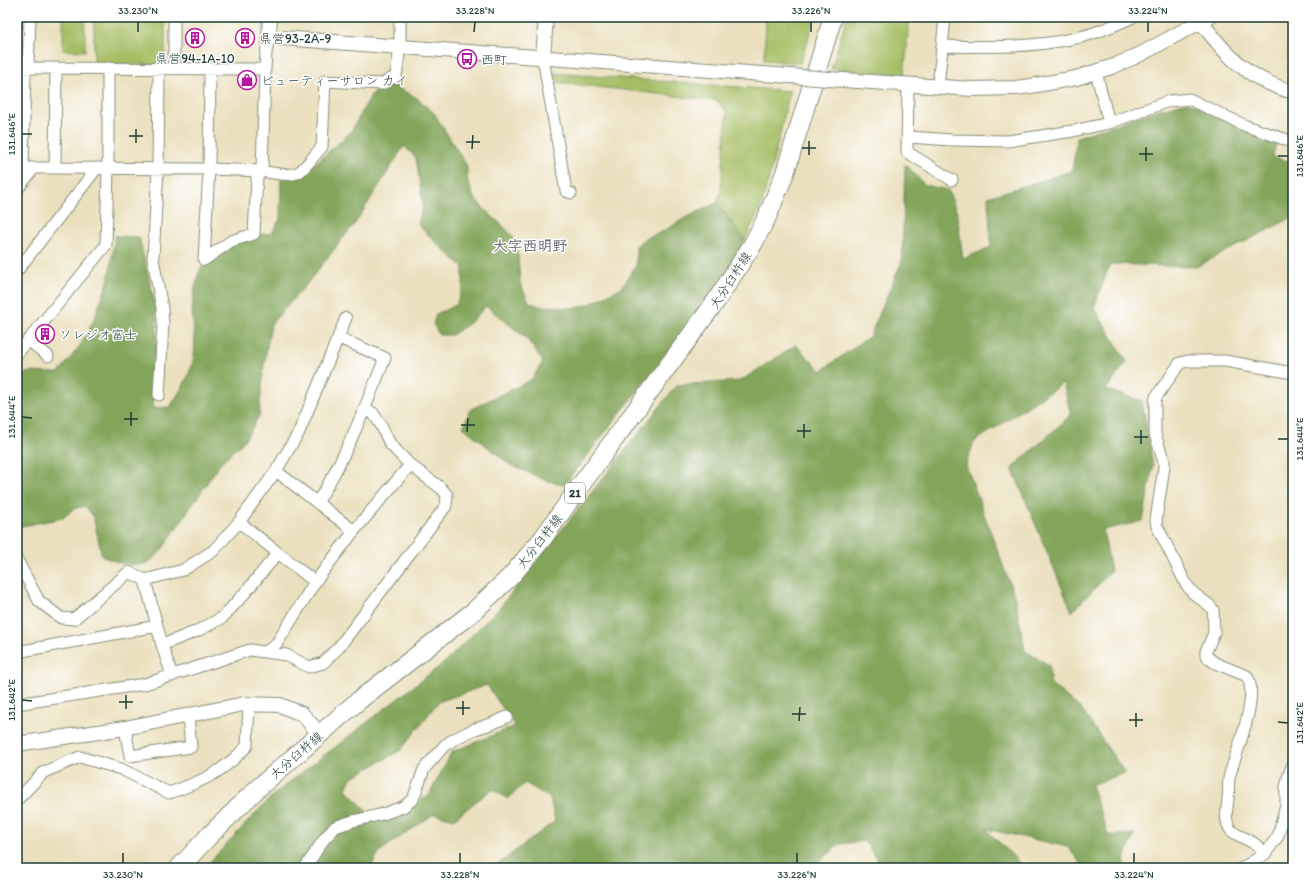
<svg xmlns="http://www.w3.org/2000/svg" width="1310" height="885" font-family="Itim,'Klee One',sans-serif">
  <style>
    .green { fill: #a4be64; stroke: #627e4c }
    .forest { fill: #83a55a; stroke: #517147 }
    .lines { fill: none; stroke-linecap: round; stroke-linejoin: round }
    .minor-casing { stroke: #858e78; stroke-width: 13 }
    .tertiary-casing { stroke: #858e78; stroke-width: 16 }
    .primary-casing { stroke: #858e78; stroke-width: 20 }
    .minor { stroke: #fff; stroke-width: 11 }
    .tertiary { stroke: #fff; stroke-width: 14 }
    .primary { stroke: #fff; stroke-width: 18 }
    .tertiary-bridge-casing { stroke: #858e78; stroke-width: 16; stroke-linecap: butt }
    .tertiary-bridge { stroke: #fff; stroke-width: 14 }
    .ticks { fill: none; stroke: #1f3d34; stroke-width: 1.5 }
    .labels { text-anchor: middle; stroke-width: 3; stroke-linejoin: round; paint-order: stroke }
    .shield { fill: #fff; stroke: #627771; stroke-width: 1 }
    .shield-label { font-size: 12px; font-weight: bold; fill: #1f3d34 }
    .poi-label { font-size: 13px; fill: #1f3d34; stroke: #fff; text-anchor: start }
    .street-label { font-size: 13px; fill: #1f3d34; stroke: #fff }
    .quarter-label { font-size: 15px; font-weight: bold; fill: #626570; stroke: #fff }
    .neatline { fill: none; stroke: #1f3d34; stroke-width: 1.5 }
    .ticks-label { font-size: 10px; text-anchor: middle; fill: #1f3d34 }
  </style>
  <rect width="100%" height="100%" fill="#fff"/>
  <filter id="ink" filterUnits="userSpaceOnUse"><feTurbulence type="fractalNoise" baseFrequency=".025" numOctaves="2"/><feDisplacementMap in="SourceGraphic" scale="8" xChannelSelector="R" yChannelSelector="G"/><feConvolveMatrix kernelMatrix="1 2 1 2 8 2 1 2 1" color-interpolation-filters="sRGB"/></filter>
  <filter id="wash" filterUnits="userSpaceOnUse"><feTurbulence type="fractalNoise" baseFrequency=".012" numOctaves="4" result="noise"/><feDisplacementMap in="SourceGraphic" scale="16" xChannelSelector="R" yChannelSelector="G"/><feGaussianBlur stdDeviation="0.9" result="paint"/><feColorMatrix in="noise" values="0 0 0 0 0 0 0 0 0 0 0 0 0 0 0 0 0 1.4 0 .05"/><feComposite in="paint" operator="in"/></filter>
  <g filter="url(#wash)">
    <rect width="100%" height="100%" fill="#ebe0bd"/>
    <path class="green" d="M63,17H85V51L63,50Z
      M94,17H165V62L163,65L94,63Z
      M766,17H815L800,63L764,60Z
      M847,17H910L904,75L831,69Z
      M554,73L790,91L773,163L761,206L745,240L717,203L721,190L727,113L718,101L555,82Z"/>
    <path class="forest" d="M387,84L398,88L417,98L434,113L467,166V178L473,196L484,209L502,225L514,238L518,256L520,283L529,302L539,306L576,308L590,304L622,287L636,265V246L645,238L662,232L685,218L717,203L745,240L715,292L564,485L545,480L509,464L463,427L471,409L531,380L543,362L527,339L486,306L470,323L452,335H439L433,324L436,314L456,305L463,287V267C448,252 431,240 418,224L423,205L416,158L404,146L356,222L305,286L271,324L264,366L259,416L245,440L222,461L161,551C157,554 153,559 149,562C137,569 114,562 102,556L93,516L85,506L73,509L63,518L17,527V377L29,372L59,373L81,344L93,322L108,282L115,236L139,237L156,308L157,334L153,408L170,407C180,391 192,373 194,355C196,340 193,326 192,312C192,303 196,278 200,270C209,255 240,240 257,235C261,234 267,234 272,233L280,219L281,179L302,175L344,138L352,130L371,95L380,87Z
      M1188,102L1278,139L1272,157L1293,162V217L1196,267L1110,264L1094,307L1127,362L1106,390L1142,401L1153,465L1143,521L1103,530L1111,571L1072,612L1012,468L1071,415L1063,383L974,442L966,465L1015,598L1025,651L1049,665L1051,684L1081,709L1125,773L1091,785L1108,835L1135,834L1124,861L1127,868H1084L1068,847L986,829L1025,868H882L865,841L840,844L812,868H493L555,821L550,798L525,783L508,799L492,789L454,819L434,814L380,851L370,868H310L339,829L407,810L429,795L452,752L515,726L487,685L438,702L401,750L351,778L346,789L368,812L332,825L301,868H204L273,795L445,662L501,606L677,385L740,381L796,345L821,371L870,336L902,261L905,164L925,185L948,190L957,212L963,259L991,247L988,197L1072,171L1077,137L1157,110Z"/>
  </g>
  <g filter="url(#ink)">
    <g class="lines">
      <defs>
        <path id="minor" d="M942,46C987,47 1032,48 1076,38C1096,34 1115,25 1133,17
          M543,58L566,191L571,193
          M17,68L265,69
          M159,68L158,169L153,259L162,308L163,324L159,395
          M174,68V17
          M210,69L209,169L204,260L231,241L254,234L257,177L262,171L265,69L266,53L269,37
          M908,85L907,152L952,180
          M938,87L945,17
          M1109,123L1169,101L1189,99L1246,126L1293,142
          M908,137L952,140L1008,141L1073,131L1109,123L1096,72
          M23,168L25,72L28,68L30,17
          M55,168L56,68
          M17,170L23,168H55L209,169L262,171C270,173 292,177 299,172C306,167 316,153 322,147L325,81L382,84L396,76L400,47V17
          M17,190L34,168
          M17,271L97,168
          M28,340L48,356
          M17,354L106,245L108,169V68
          M276,471L354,531
          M317,503C346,457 365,408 385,358L339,338
          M239,522L315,582
          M17,560L39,601L61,618L74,619L129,572L145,580L162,645L172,676
          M145,580L183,570L213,551L239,522L276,471L299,432L346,318
          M162,645L197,631L222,618L244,594L278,553
          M17,652L157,626
          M266,652L277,643L315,582L354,531L410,465
          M17,704L145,684L250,650L286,655L309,667L323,663L339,647L446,506L447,495L441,488L410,465L390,444L381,425L373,413L364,410
          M125,728L130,756L191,747L188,716
          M17,800L44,772L80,757L121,769L169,793C203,781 222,773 247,746L249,704
          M1265,854C1260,848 1255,843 1248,840C1242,836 1234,835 1230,829C1224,819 1227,810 1228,799C1229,792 1228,785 1229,778C1235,754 1260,697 1247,676L1215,663L1206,656V651L1214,633L1213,610L1209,605L1193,593L1186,584L1157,526L1156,520L1164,467V462L1155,434V401L1156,397L1180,363L1188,361H1225L1293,373
          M305,868L324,839L335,827L353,821L383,814L403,807L413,799L418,786L424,769L445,745L456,738L475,729L491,724L507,717
          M1242,868L1265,854L1278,836L1286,805V787L1289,774L1293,764"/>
        <path id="tertiary" d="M270,17L269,37L790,76
          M1197,17C1207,29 1216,42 1227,53C1245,72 1268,85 1293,92
          M543,58L546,17
          M829,79L972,89L1015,88L1031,86L1076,78L1114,66L1139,55L1209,17
          M17,744L125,728L244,704L280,705L302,714L320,734"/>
        <path id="primary" d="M179,868L207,838L257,789L358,701L474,611L512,575L543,538L580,486L716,301L753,244L767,217L785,173L833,17"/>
      </defs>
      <use href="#minor" class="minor-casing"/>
      <use href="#tertiary" class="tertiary-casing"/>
      <use href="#primary" class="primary-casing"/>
      <use href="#minor" class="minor"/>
      <use href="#tertiary" class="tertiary"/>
      <use href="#primary" class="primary"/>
      <defs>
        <path id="tertiary-bridge" d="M790,76L829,79"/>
      </defs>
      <use href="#tertiary-bridge" class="tertiary-bridge-casing"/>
      <use href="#tertiary-bridge" class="tertiary-bridge"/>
    </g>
  </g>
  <path class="ticks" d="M138,32V22M474,32L475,22M811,32V22M1148,32V22M22,134H32M129,136H143M466,142H480M136,143V129M802,148H816M472,149L473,135M1139,154H1153M809,155V141M1278,156H1288M1146,161V147M22,417L32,418M124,419H138M461,425H475M131,426V412M797,431H811M467,432L468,418M1134,437H1148M804,438V424M1278,439H1288M1141,444V430M22,700L32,701M119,702H133M456,708H470M126,709V695M792,714H806M463,715V701M1129,720H1143M799,721L800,707M1278,722L1288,723M1136,727V713M123,863V853M460,863V853M797,863V853M1134,863V853"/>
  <defs>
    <symbol id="building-ring" viewBox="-11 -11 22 22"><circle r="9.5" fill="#fff" stroke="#b5179e" stroke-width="1.5"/><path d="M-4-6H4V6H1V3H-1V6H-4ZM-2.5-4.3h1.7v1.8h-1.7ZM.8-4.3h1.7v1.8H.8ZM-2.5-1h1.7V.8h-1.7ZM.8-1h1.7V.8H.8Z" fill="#b5179e"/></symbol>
    <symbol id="bus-ring" viewBox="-11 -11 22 22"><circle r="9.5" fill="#fff" stroke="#b5179e" stroke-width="1.5"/><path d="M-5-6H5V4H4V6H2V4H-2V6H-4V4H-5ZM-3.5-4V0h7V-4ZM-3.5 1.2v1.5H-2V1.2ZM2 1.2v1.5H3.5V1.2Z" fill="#b5179e"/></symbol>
    <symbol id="shop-ring" viewBox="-11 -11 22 22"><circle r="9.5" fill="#fff" stroke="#b5179e" stroke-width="1.5"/><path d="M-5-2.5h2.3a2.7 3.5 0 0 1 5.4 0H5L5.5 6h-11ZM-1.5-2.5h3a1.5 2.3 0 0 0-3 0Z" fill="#b5179e"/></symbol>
  </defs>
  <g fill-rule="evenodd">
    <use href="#building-ring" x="184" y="27" width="22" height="22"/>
    <use href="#building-ring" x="234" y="27" width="22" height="22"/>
    <use href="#bus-ring" x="456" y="48" width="22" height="22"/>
    <use href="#shop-ring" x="236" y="69" width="22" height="22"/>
    <use href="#building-ring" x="34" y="323" width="22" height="22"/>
  </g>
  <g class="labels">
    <rect class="shield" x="565" y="483" width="20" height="20" rx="3"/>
    <g class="shield-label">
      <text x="575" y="497">21</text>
    </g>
    <g class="poi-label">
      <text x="259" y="43">県営93-2A-9</text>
      <text x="195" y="63" text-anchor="middle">県営94-1A-10</text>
      <text x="481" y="64">西町</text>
      <text x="261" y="85">ビューティーサロン カイ</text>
      <text x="59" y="339">ソレジオ富士</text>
    </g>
    <g class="street-label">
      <text transform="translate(730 280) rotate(-57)" y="5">大分臼杵線</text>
      <text transform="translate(539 541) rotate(-52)" y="5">大分臼杵線</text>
      <text transform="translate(296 755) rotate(-41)" y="5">大分臼杵線</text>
    </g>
    <g class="quarter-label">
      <text x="530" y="251">大字西明野</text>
    </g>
  </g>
  <rect width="1310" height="885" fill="none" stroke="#fff" stroke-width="44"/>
  <rect x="22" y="22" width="1266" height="841" class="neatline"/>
  <g class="ticks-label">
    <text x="138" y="14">33.230°N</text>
    <text x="475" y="14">33.228°N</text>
    <text x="811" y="14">33.226°N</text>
    <text x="1148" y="14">33.224°N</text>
    <text transform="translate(11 134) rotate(-90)" y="4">131.646°E</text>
    <text transform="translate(1299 156) rotate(-90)" y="4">131.646°E</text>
    <text transform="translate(11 417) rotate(-90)" y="4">131.644°E</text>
    <text transform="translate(1299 439) rotate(-90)" y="4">131.644°E</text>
    <text transform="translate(11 700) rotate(-90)" y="4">131.642°E</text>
    <text transform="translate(1299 723) rotate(-90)" y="4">131.642°E</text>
    <text x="123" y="878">33.230°N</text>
    <text x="460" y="878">33.228°N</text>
    <text x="797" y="878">33.226°N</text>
    <text x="1134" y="878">33.224°N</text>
  </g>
</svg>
